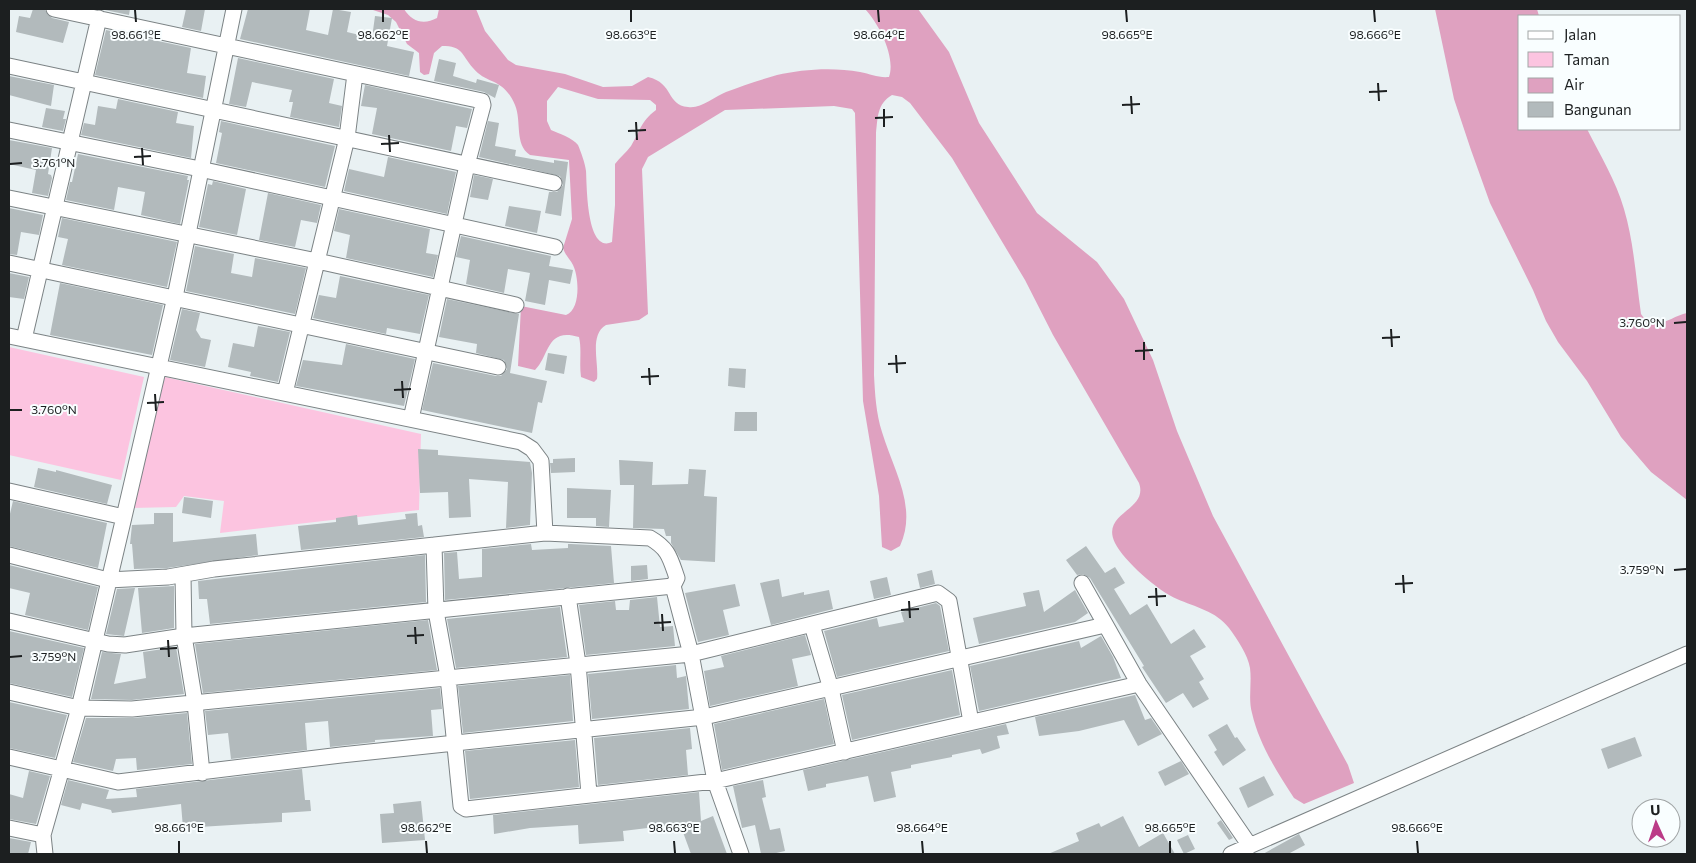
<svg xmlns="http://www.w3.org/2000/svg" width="1696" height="863" font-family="Commissioner,sans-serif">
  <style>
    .green { fill: #fcc4e0 }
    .water { fill: #dfa1c0; fill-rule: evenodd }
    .building { fill: #b2babc }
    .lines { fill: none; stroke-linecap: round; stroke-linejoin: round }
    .minor-casing { stroke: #7c8385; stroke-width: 17 }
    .minor { stroke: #fff; stroke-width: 15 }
    .ticks { fill: none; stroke: #1c1f20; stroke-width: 2 }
    .ticks-label { font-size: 12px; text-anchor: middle; fill: #1c1f20; stroke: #f9feff; stroke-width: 4; stroke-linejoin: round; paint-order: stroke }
  </style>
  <rect width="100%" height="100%" fill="#e9f1f3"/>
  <path class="green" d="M9,347L144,377L121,480L9,455Z
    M165,377L421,434L419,510L220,533L224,501L184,496L176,507L132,508Z"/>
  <path class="water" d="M370,9H404C412,22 424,25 437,18L439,9H476L485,31L508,60L516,65L565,74L603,87L632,86L648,77C674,83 666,105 688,107C701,109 714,97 726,92C742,86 760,80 777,75C802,69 834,67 860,72C871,74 878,78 889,77C896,57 879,24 865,9H918L949,52L979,123L1037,213L1097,262L1124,299L1153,360L1177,431L1213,516L1348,765L1354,783L1304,804L1294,798C1277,772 1259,744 1252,713C1248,698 1252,684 1250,668C1248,655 1237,639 1229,628C1216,611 1195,607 1177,599C1158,591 1124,561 1115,543C1100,512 1149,511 1139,483L1053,335L1025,280L952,158L910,103L902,97L892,95C877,104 878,117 876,133L874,375C875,394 876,413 882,432C893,469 918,507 900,546L891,551L882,547L879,496L863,401L855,113L852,109L834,106L725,110L648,157L642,169L648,314L639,320L606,325C589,335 599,363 597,379L594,382L581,377C579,363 582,350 579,337C546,327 550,355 535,370L518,366L521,306L566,315C581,309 579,277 573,265C570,259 565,255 563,248L572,219L569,160L530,155C514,144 522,122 515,105C503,77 487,85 473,68C461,54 463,46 442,46L434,53L429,74L424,75L420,72L419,53L407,44L396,22L388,15ZM558,87L598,99L650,100L656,105V110C640,122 641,130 631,146C626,153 620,157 615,164V205L612,242C586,254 587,184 586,171C585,163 581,152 578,145C573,138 558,133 551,130L547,121V101Z
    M1435,9H1537L1539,16H1520V129H1587C1600,155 1616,181 1624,209C1634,243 1636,279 1641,314C1655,334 1671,316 1687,313V500L1651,472L1621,437L1587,381L1558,342L1546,321L1533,290L1490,203L1471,150L1454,99Z"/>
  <path class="building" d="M33,9L45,10L52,18L69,22L63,43L16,32L19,16L30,18Z
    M100,9H130L129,15Z
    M186,9H205L201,31L182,27Z
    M248,9H310L306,30L328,35L333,9L351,12L347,32L372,38L375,16L392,18L387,46L414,52L409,76L240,39Z
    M106,30L191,48L187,73L206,76L203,98L95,75Z
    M238,58L334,79L329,103L342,106L339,127L290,117L293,102H289L292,90L252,82L246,107L229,104Z
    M439,59L456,63L453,76L476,83L477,79L499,85L495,98L484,92L434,81Z
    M9,76L54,85L51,106L9,95Z
    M365,85L472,109L467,128L456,126L451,151L372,134L377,108L361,106Z
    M118,99L178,112L176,123L194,126L191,158L81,135L84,123L95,125L98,106L116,109Z
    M46,108L65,111L63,119H66L63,131L42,127Z
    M221,121L335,146L325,187L216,163L222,133L219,132Z
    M488,121L499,123L495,146L516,150L515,156L554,163V160L568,162L561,216L545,213L549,192H557L563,185L560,176L479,157Z
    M9,140L52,148L48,174L51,175L52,178L48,196L32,193L36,170L9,164Z
    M78,154L188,176L187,180H189L180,224L141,215L145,192L118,187L114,210L66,200L70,182H72Z
    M388,157L456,172L447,214L344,191L349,169L384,177Z
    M474,175L493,179L488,200L470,197Z
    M213,181L246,189L237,235L199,227L208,184L212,185Z
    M268,193L321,205L317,223L301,220L295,247L259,240Z
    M509,206L541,211L537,233L505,226Z
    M9,208L43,215L39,235L21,232L17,255L9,254Z
    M339,209L430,229L426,253L438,255L433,277L346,258L350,235L334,231Z
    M62,218L177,242L167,287L62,265L68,239L58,237Z
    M461,236L551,256L549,266L573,270L570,284L549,280L545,305L525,301L530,273L508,269L504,293L466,284L470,260L456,257Z
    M195,246L234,254L231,273L252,277L255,258L306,268L295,314L186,291Z
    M9,273L29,277L24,299L9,297Z
    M340,276L429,295L420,334L387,328L386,334L313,318L319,295L336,298Z
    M60,283L163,305L152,355L50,335Z
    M447,299L519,314L510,373L547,381L542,403L538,402L532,433L422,410L433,363L496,376H501L507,369L504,360L476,353L477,344L439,337Z
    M182,309L200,313L196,330L201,338L211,340L205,367L170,360Z
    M258,326L290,332L278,382L250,376L251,372L228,367L233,343L254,347Z
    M346,344L415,359L404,406L296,386L303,360L342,365Z
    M548,353L567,356L564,374L545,370Z
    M729,368L746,369L745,388L728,386Z
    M735,412H757V431H734Z
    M418,449L438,450V455L530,462L532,473L530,525L506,528L508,482L469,479L471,517L449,518L448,492L420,493Z
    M575,458V472L551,473L550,463H553V459Z
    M619,460L653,462L652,485L688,484L689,469L706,470L704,496L717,497L715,562L681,560L671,543V536H666L664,529L633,528L634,485H620Z
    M38,468L56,472V470L112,485L107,504L34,487Z
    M567,488L611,490L609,527L596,526V518H567Z
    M184,497L213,501L211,518L182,513Z
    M13,501L107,523L98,568L9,546V518Z
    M154,513H173V542L256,534L258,555L167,568L134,569L132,544H130L132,525L154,524Z
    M417,513L418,526L422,525L424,537L301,550L298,526L336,522V518L357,515L358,525L406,519L405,514Z
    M531,544L532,550L568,548V544H571L611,546L614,583L445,600L444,553L457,552L459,579L482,577V549Z
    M1086,546L1105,573L1115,567L1125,583L1114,589L1130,615L1147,604L1171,644L1194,629L1206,647L1190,656L1204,679L1199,682L1209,699L1193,708L1183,693L1166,703L1142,667L1144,666L1090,578L1083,574L1077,575L1066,560Z
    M425,555L426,602L210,624L207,599H199L198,581Z
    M9,565L98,587L88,630L25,615L30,593L9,588Z
    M647,565L648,579L631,581V566Z
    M932,570L935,584L920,588L917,574Z
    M887,577L891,595L874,599L870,581Z
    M779,579L782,597L804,592V595L829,590L833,609L771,625L760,583Z
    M735,584L740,606L723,610L729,635L698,642L685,593Z
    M174,586V628L142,633L138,588Z
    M135,588L124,636L106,634L117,589Z
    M1039,590L1044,612L1075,590L1088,613L1075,622L979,644L973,618L1026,606L1023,593Z
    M657,597L660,627L673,626L675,646L586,655L579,605L615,601L616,610H629L630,600Z
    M936,603L940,606L949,651L837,677L824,631L877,618L879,627L904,622L901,612Z
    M560,607L567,657L456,668L447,619Z
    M428,620L437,670L203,693L195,644Z
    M9,631L84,648L72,697L9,683Z
    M805,635L811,655L792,659L798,686L710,706L704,671L724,667L721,656Z
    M1101,636L1113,657L1121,678L979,711L970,666L1079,641L1081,648Z
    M176,647L184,694L132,700L91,699L102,652L121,654L114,684L146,678L143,652Z
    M676,665L677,678L686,676L689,709L592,719L588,674Z
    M952,670L960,715L852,740L842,695Z
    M570,675L573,721L463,733L458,686Z
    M440,688L442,709L431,710L433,736L375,740V742L330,747L328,721L305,723L307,750L231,759L228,733L208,735L205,711Z
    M1135,695L1145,720L1151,718L1162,734L1138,746L1124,720L1079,731L1039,736L1035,717Z
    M824,699L834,744L722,770L714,724Z
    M9,702L67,715L55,758L9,748Z
    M187,713L192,764L137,770L136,758L116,759L113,771L73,762L86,718H133Z
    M1006,724L1009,734L997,736L1000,748L982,754L980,749L952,755V757L911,765V768L891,772L896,797L874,802L868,776L826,784V787L808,791L803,770Z
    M1227,724L1235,738L1237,737L1246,750L1223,766L1214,752L1217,750L1208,735Z
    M690,728L692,749L686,750L688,775L598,785L594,738Z
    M1635,737L1642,756L1608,769L1601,749Z
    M575,740L579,787L470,799L465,751Z
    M1181,761L1189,774L1165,786L1158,772Z
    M302,769L305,800H310L311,811L282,813V822L183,828L181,804L112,813L111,810L82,803L80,810L61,805L68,780L109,790L106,799L137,797L136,789Z
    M29,771L50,776L36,824L9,819V794L23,798Z
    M1264,776L1274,795L1248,808L1239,788Z
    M763,780L766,797L762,798L770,830L780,828L785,851L772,854H761L755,825L742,828L733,786Z
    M699,792L701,821L713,816L727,854H691L680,824L623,831L624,841L579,844L578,825L530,828L494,834L493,815Z
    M421,801L425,840L382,843L380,814L394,813L393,804Z
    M1123,816L1139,847L1163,833L1175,854H1048L1079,841L1076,833L1099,823L1101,827Z
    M1221,820L1233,838L1229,840L1217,823Z
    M1299,834L1305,845L1288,854H1263Z
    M1188,835L1195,849L1184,854L1177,840Z
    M9,838L31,842L28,854H9Z"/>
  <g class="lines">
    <defs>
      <path id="minor" d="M54,9L482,101L483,105L467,165L411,419
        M9,66L554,183
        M9,130L200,169L555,247
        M9,198L317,261L516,305
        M9,263L498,367
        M9,336L521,442L532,449L541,461L545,533L650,538C669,549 670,558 677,578L673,586L691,654L715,781L741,854
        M24,339L99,18
        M285,393L347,138L355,74
        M9,491L124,517
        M434,545L436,611L448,677L461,806L466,809L715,781L1139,684
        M9,555L108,580L168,577L214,569L545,533
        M183,575L184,636L195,703L202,773
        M1082,583L1139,684L1250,846
        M568,596L578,664L589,794
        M9,621L108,644L125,645L184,636L673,586
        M812,625L831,689L845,752
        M9,692L79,708L132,709L691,654L938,593L949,601L971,722
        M9,757L118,782L341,755L704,717L1105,625
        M9,828L43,835
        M45,854L43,835L79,708L124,517L175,297L234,9
        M1231,854L1687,654"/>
    </defs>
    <use href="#minor" class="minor-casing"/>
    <use href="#minor" class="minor"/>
  </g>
  <path class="ticks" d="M135,10L136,22M383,10V22M631,10V22M878,10L879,22M1126,10L1127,22M1374,10L1375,22M1378,83L1379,101M1369,92L1387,91M1131,96L1132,114M1122,105L1140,104M884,109V127M875,118L893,117M636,122L637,140M628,131L646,130M389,135L390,152M381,144L399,143M142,148L143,165M134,157L151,156M10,164L22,163M1674,323L1686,322M1391,329L1392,347M1382,338L1400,337M1144,342V360M1135,351L1153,350M896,355L897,373M888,364L906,363M649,368L650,385M641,377L659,376M402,381L403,398M394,390L411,389M155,394L156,411M147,403L164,402M10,410H22M1674,570L1686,569M1403,575L1404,593M1395,584L1413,583M1156,588L1157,606M1148,597L1166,596M909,601L910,618M901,610L919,609M662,614L663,631M654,623L671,622M415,627L416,644M407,636L424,635M168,640L169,657M160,649L177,648M10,657L22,656M179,841V853M426,841L427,853M674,841L675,853M922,841L923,853M1170,841V853M1417,841L1418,853"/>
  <g class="ticks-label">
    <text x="136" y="39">98.661°E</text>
    <text x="383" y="39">98.662°E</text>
    <text x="631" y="39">98.663°E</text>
    <text x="879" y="39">98.664°E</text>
    <text x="1127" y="39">98.665°E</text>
    <text x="1375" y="39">98.666°E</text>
    <text x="54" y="167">3.761°N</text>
    <text x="1642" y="327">3.760°N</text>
    <text x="54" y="414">3.760°N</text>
    <text x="1642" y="574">3.759°N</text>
    <text x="54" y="661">3.759°N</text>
    <text x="179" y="832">98.661°E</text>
    <text x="426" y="832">98.662°E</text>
    <text x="674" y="832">98.663°E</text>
    <text x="922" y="832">98.664°E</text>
    <text x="1170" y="832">98.665°E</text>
    <text x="1417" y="832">98.666°E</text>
  </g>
  <rect width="1696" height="863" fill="none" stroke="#1c1f20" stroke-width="20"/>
  <rect x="1518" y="15" width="162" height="115" fill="#f9feff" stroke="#a1a5a6"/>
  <rect x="1528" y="31" width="25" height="8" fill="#ffffff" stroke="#a1a5a6"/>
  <text x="1564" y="40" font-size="15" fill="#1c1f20">Jalan</text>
  <rect x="1528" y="52" width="25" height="15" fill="#fcc4e0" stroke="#a1a5a6"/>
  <text x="1564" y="65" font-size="15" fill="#1c1f20">Taman</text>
  <rect x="1528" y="78" width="25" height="15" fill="#dfa1c0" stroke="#a1a5a6"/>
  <text x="1564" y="90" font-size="15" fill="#1c1f20">Air</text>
  <rect x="1528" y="102" width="25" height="15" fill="#b2babc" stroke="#a1a5a6"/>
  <text x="1564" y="115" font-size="15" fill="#1c1f20">Bangunan</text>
  <g transform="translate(1656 823) rotate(357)"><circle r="24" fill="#f9feff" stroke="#a1a5a6"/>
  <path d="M0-4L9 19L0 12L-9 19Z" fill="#bb3b87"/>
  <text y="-8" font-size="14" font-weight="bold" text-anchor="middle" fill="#1c1f20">U</text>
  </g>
</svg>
